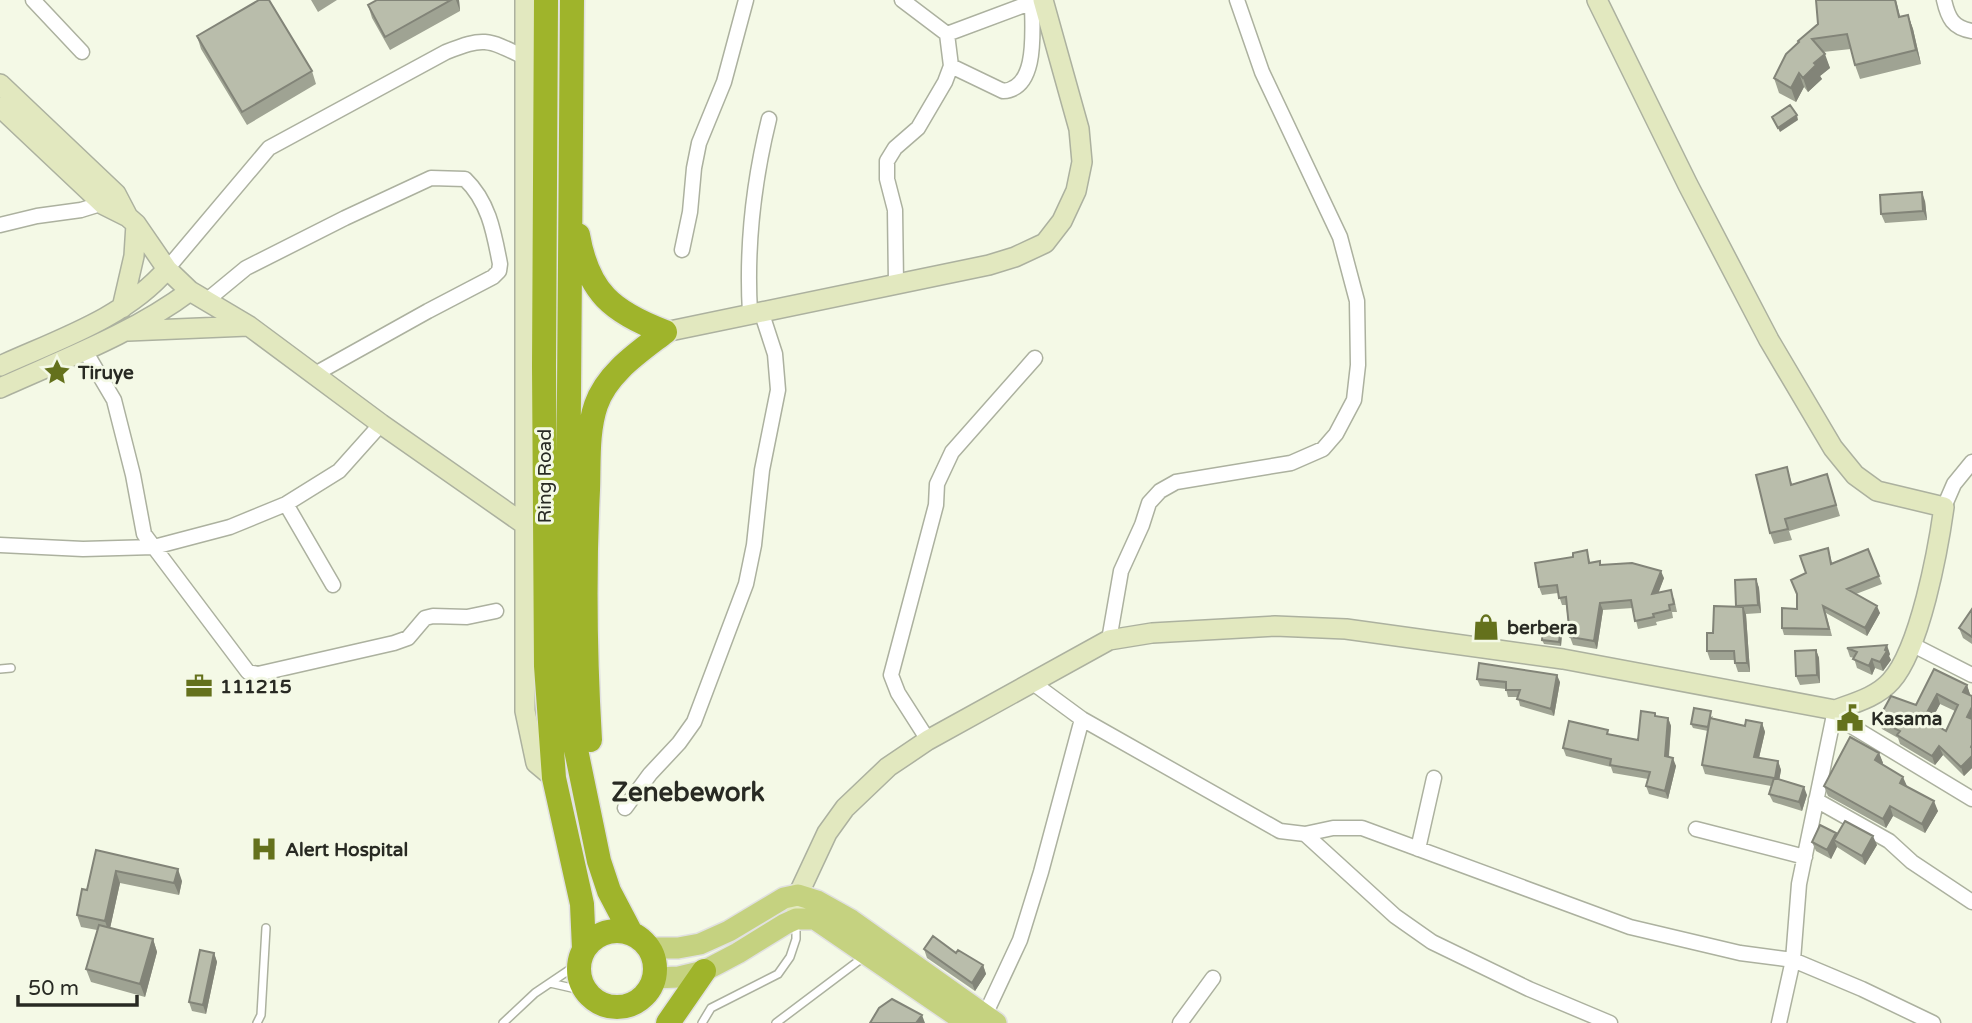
<svg xmlns="http://www.w3.org/2000/svg" width="1972" height="1023" font-family="'Varela Round',sans-serif">
  <style>
    .lines { fill: none; stroke-linecap: round; stroke-linejoin: round }
    .lane-casing { stroke: #acb19f; stroke-width: 10 }
    .street-casing { stroke: #acb19f; stroke-width: 17 }
    .secondary-casing { stroke: #acb19f; stroke-width: 22 }
    .primary-casing { stroke: #e1e1e0; stroke-width: 24 }
    .highway-casing { stroke: #e1e1e0; stroke-width: 27 }
    .lane { stroke: #fff; stroke-width: 7 }
    .street { stroke: #fff; stroke-width: 14 }
    .secondary { stroke: #e2e8bf; stroke-width: 19 }
    .primary { stroke: #c5d280; stroke-width: 21 }
    .highway { stroke: #9fb42b; stroke-width: 24 }
    .wall { fill: #9fa393; fill-rule: evenodd }
    .shaded-wall { fill: #828478 }
    .building { fill: #b9bdab; stroke: #828478; stroke-width: 2; fill-rule: evenodd }
    .labels { text-anchor: middle; stroke-width: 6; stroke-linejoin: round; paint-order: stroke }
    .poi-label { font-size: 19px; font-weight: bold; fill: #282a23; stroke: #f4f9e6; text-anchor: start }
    .street-label { font-size: 19px; fill: #282a23; stroke: #f4f9e6 }
    .district-label { font-size: 26px; font-weight: bold; fill: #282a23; stroke: #f4f9e6 }
  </style>
  <rect width="100%" height="100%" fill="#f4f9e6"/>
  <g class="lines">
    <defs>
      <path id="lane" d="M0,669L11,668
        M550,983L585,991
        M257,1023L261,1015L266,928
        M503,1023L535,993L578,964
        M702,1023L711,1008L778,974L790,957L796,939V923
        M776,1023L865,956"/>
      <path id="street" d="M33,0L82,52
        M1944,0C1948,18 1953,28 1972,31
        M947,34L1038,0
        M951,66L1003,91C1039,89 1032,28 1032,2
        M0,225L37,216L81,210L107,202
        M682,250L690,212L694,168L699,143L724,82L746,0
        M167,269L269,148L446,52C484,37 487,39 524,57
        M896,283L895,210L887,179V161L895,148L918,128L945,82L951,66L947,34L902,0
        M206,301L246,268L345,218L431,178L465,179C489,202 494,233 500,264L499,271L493,277L428,311L315,374
        M750,313C746,246 753,184 769,119
        M84,349L114,400L133,475L144,534L248,672L258,674L394,643L408,638L425,618L433,616L467,617L496,611
        M286,504L333,585
        M1944,507L1954,484L1972,462
        M0,545L83,549L154,547L230,527L286,504L339,471L381,424
        M1109,640L1121,571L1142,525L1149,503L1160,491L1176,482L1291,463L1323,449L1336,434L1354,400L1358,365L1357,301L1340,237L1262,72L1237,0
        M1913,645L1972,675
        M1033,683L1082,719L1280,831L1305,834L1333,828H1362L1630,927L1740,953L1793,960L1862,989L1933,1023
        M928,740L898,693L891,675L936,505L937,484L952,452L1035,358
        M1816,800L1889,841L1912,862L1972,902
        M625,808L650,774L679,743L694,722L746,584L754,545L762,470L778,390L775,354L761,311
        M1696,829L1805,857
        M1305,834L1395,916L1432,942L1529,989L1610,1023
        M1418,849L1434,778
        M985,1015L1020,940L1041,872L1082,719
        M1180,1023L1213,978
        M1779,1023L1793,960L1799,884L1835,710L1853,727L1972,799"/>
      <path id="secondary" d="M525,0V711L536,763L554,778
        M0,84L116,194L128,217
        M0,107L104,205L128,217L136,224L167,269L190,291L249,326L381,424L524,524
        M122,308L134,256L136,224
        M128,331L248,326
        M665,332L989,265L1015,257L1045,243L1062,221L1076,191L1082,162L1079,129L1043,0
        M0,366C57,340 125,318 167,269
        M0,388C64,359 134,333 190,291
        M796,919L798,895L827,833L845,808L888,767L928,740L1109,640L1152,633L1275,626L1346,629L1563,659L1835,710C1854,703 1877,697 1891,681C1920,649 1938,550 1944,507L1877,491L1855,475L1833,448L1769,340L1688,185L1597,0"/>
      <path id="primary" d="M649,948H678L700,944L729,931L784,898L798,895L817,901L851,920L996,1023
        M654,978L679,977L704,971L738,953L785,924L796,919H815L967,1023"/>
      <path id="highway" d="M546,0L544,367L546,666L554,778L582,904L584,949
        M572,0L567,658L574,740L599,861L609,891L631,933
        M578,235C588,292 612,312 665,332
        M590,740C585,656 584,573 588,490C589,462 587,431 596,405C607,373 639,352 665,332
        M579 969a38 38 0 1 1 76 0a38 38 0 1 1-76 0Z
        M668,1023L704,971"/>
    </defs>
    <use href="#lane" class="lane-casing"/>
    <use href="#street" class="street-casing"/>
    <use href="#secondary" class="secondary-casing"/>
    <use href="#primary" class="primary-casing"/>
    <use href="#highway" class="highway-casing"/>
    <use href="#lane" class="lane"/>
    <use href="#street" class="street"/>
    <use href="#secondary" class="secondary"/>
    <use href="#primary" class="primary"/>
    <use href="#highway" class="highway"/>
  </g>
  <path class="wall" d="M311,0H337L318,12Z
    M377,0H459L460,11L390,50L372,18L368,5Z
    M1908,15L1913,29L1921,64L1860,79L1855,65L1851,49L1823,52L1830,68L1820,76L1822,79L1808,92L1804,87L1796,102L1779,93L1774,78L1798,43V41Z
    M197,36L312,71L316,84L247,125L201,49Z
    M1925,201L1927,220L1885,223L1881,214Z
    M1787,467L1792,484L1827,474L1840,516L1789,531L1792,540L1774,544L1770,533Z
    M1828,548L1832,563L1868,549L1882,584L1856,594L1880,613L1867,636L1826,613L1832,636L1784,635L1782,628L1797,609V595L1791,580L1806,573Z
    M1573,557L1589,558L1590,562L1664,578L1658,593L1674,598L1677,612H1672L1673,618L1656,622L1657,625L1638,629L1633,608L1603,610L1597,649L1573,645L1570,637L1566,605H1562L1558,593L1542,595L1539,587Z
    M1756,579L1759,588L1761,613L1746,614L1750,672H1738L1734,660H1710L1707,651L1713,633L1736,606Z
    M1972,609V644L1963,638L1959,628Z
    M1561,629L1562,634L1561,646L1544,644L1542,640Z
    M1847,648L1890,654L1889,656L1891,660L1883,671L1875,668L1872,675L1857,668L1854,658L1850,657Z
    M1816,650L1819,658L1820,683L1800,685L1796,676Z
    M1934,669L1967,685L1970,695L1972,696V768L1964,776L1943,755L1935,765L1900,744L1898,738L1882,729L1878,720L1916,705ZM1940,704L1955,711L1946,731L1930,722Z
    M1477,679L1560,682L1554,716L1520,706L1518,697H1508L1506,689L1480,686Z
    M1656,716L1668,718L1671,726L1669,757L1676,766L1668,799L1649,794L1646,786L1648,779L1613,773L1611,767L1566,756L1563,748L1609,735L1638,740Z
    M1713,716L1712,718L1745,726L1762,723L1765,732L1759,758L1778,761L1781,770L1779,780L1807,795L1802,811L1773,802L1769,794L1771,786L1705,774L1702,765L1708,731L1693,728L1691,724Z
    M1879,753L1883,763L1882,764L1907,786L1938,811L1925,833L1893,816L1886,828L1828,796L1824,786Z
    M1836,833L1837,834L1877,845L1865,865L1837,847L1831,859L1816,851L1812,842Z
    M96,850L182,881L179,895L120,883L110,928L153,939L157,952L145,997L91,982L86,969L97,930L81,927L77,915L87,890Z
    M924,949L956,953L983,965L986,974L975,991L927,958Z
    M214,953L217,962L206,1014L192,1011L189,1002Z"/>
  <path class="shaded-wall" d="M456,0H459L460,11Z
    M1895,0H1896L1904,32L1899,17Z
    M1908,15L1913,29L1921,64L1916,50Z
    M1825,54L1830,68L1820,76L1822,79L1808,92L1803,78L1814,63Z
    M1799,73L1804,87L1796,102L1791,88Z
    M1797,115L1798,120L1780,132L1778,128Z
    M1922,192L1925,201L1927,220L1923,211Z
    M1661,571L1664,578L1655,602L1652,594Z
    M1756,579L1759,588L1761,613L1758,605Z
    M1600,603L1603,610L1597,649L1594,641Z
    M1877,606L1880,613L1867,636L1865,628Z
    M1743,607L1746,615L1750,672L1747,663Z
    M1561,629L1562,634L1561,646L1559,642Z
    M1887,645L1890,654L1889,656L1891,660L1883,671L1880,662Z
    M1816,650L1819,658L1820,683L1817,675Z
    M1872,659L1875,668L1872,675L1869,666Z
    M1557,675L1560,682L1554,716L1551,709Z
    M1967,685L1970,694L1967,701L1963,692Z
    M1937,694L1940,704L1928,727L1924,718Z
    M1972,707V723L1967,717Z
    M1668,718L1671,726L1668,764L1665,756Z
    M1762,723L1765,732L1757,766L1754,757Z
    M1939,746L1943,755L1935,765L1932,756Z
    M1879,753L1883,763L1879,770L1875,760Z
    M1972,756V768L1964,776L1961,767Z
    M1673,758L1676,766L1668,799L1665,791Z
    M1778,761L1781,770L1778,787L1775,778Z
    M1903,777L1907,786L1900,783Z
    M1804,787L1807,795L1802,811L1799,802Z
    M1934,801L1938,811L1925,833L1922,824Z
    M1890,806L1893,816L1886,828L1883,819Z
    M1836,833L1840,842L1834,840L1837,847L1831,859L1827,850Z
    M1873,836L1877,845L1865,865L1862,856Z
    M178,869L182,881L179,895L174,883Z
    M116,871L120,883L109,933L105,921Z
    M153,939L157,952L145,997L140,984Z
    M214,953L217,962L206,1014L203,1005Z
    M983,965L986,974L975,991L972,983Z
    M922,1015L925,1023H916Z"/>
  <path class="building" d="M259,0H269L312,71L242,112L197,36Z
    M377,0H451L385,37L368,5Z
    M1816,0H1895L1899,17L1908,15L1916,50L1855,65L1847,34L1812,39L1825,54L1814,63L1816,65L1803,78L1799,73L1791,88L1774,78L1786,54L1799,42L1798,41L1818,24Z
    M1790,105L1797,115L1778,128L1772,117Z
    M1922,192L1923,211L1881,214L1880,195Z
    M1787,467L1791,485L1827,474L1836,505L1785,519L1788,529L1770,533L1756,475Z
    M1828,548L1831,564L1868,549L1879,576L1847,589L1877,606L1865,628L1823,606L1829,629L1782,628V608L1797,609V594L1791,580L1806,573L1800,556Z
    M1587,550L1589,563L1600,561V565L1632,563L1661,571L1652,594L1671,590L1674,604L1669,605L1670,610L1653,614L1654,617L1635,621L1631,600L1600,603L1594,641L1570,637L1566,597L1559,598L1557,585L1539,587L1535,563L1573,557V553Z
    M1756,579L1758,605L1736,606L1735,580Z
    M1714,606L1743,607L1747,663H1735L1734,651H1707V633H1713Z
    M1972,609V637L1959,628Z
    M1543,627L1561,629L1559,642L1542,640Z
    M1887,645L1885,650L1887,651L1880,662L1872,659L1869,666L1853,659L1857,652L1847,648Z
    M1816,650L1817,675L1796,676L1795,651Z
    M1479,663L1557,675L1551,709L1517,699L1520,690H1506V682L1477,679Z
    M1934,669L1967,685L1963,692L1972,696V707L1967,717L1972,719V745L1971,747L1972,748V756L1961,767L1939,746L1932,756L1897,735L1900,731L1878,720L1891,696L1916,705ZM1937,694L1958,705L1946,731L1924,718Z
    M1694,708L1711,711L1708,727L1691,724Z
    M1641,711L1655,713V716L1668,718L1665,756L1673,758L1665,791L1646,786L1650,772L1610,765L1611,759L1563,748L1569,721L1608,730L1607,734L1638,740Z
    M1710,718L1745,726L1746,720L1762,723L1754,757L1778,761L1775,778L1804,787L1799,802L1769,794L1774,778L1702,765Z
    M1850,737L1879,753L1875,760L1903,777L1900,783L1934,801L1922,824L1890,806L1883,819L1824,786Z
    M1845,821L1873,836L1862,856L1834,840Z
    M1820,825L1836,833L1827,850L1812,842Z
    M96,850L178,869L174,883L116,871L105,921L77,915L82,889L87,890Z
    M99,925L153,939L140,984L86,969Z
    M933,936L956,953L958,950L983,965L972,983L924,949Z
    M200,950L214,953L203,1005L189,1002Z
    M892,999L922,1015L916,1023H870L879,1008Z"/>
  <defs>
    <symbol id="sight-bare" viewBox="-9 -9 18 18"><path d="M0-6L1.8-2.2L6-1.7L2.9 1.2L3.7 5.4L0 3.3L-3.7 5.4L-2.9 1.2L-6-1.7L-1.8-2.2Z" fill="#64711c" stroke="#f4f9e6" stroke-width="2.5" paint-order="stroke"/></symbol>
    <symbol id="shop-bare" viewBox="-9 -9 18 18"><path d="M-5-2.5h2.3a2.7 3.5 0 0 1 5.4 0H5L5.5 6h-11ZM-1.5-2.5h3a1.5 2.3 0 0 0-3 0Z" fill="#64711c" stroke="#f4f9e6" stroke-width="2.5" paint-order="stroke"/></symbol>
    <symbol id="office-bare" viewBox="-9 -9 18 18"><path d="M-6-3h4V-5.5h4V-3h4V5H-6ZM-1-4.5V-3h2v-1.5ZM-6 0V1H6V0Z" fill="#64711c" stroke="#f4f9e6" stroke-width="2.5" paint-order="stroke"/></symbol>
    <symbol id="civic-bare" viewBox="-9 -9 18 18"><path d="M-.6-6.5H3V-4.5H.6V-3L4-1V1h2V6H-6V1h2V-1L-.6-3ZM-1.2 2.5V6h2.4V2.5Z" fill="#64711c" stroke="#f4f9e6" stroke-width="2.5" paint-order="stroke"/></symbol>
    <symbol id="hospital-bare" viewBox="-9 -9 18 18"><path d="M-5-5h3v3.5h4V-5h3V5h-3V1.5h-4V5h-3Z" fill="#64711c" stroke="#f4f9e6" stroke-width="2.5" paint-order="stroke"/></symbol>
  </defs>
  <g fill-rule="evenodd">
    <use href="#sight-bare" x="38" y="353" width="38" height="38"/>
    <use href="#shop-bare" x="1467" y="608" width="38" height="38"/>
    <use href="#office-bare" x="180" y="667" width="38" height="38"/>
    <use href="#civic-bare" x="1831" y="699" width="38" height="38"/>
    <use href="#hospital-bare" x="245" y="830" width="38" height="38"/>
  </g>
  <g class="labels">
    <g class="poi-label">
      <text x="78" y="379">Tiruye</text>
      <text x="1507" y="634">berbera</text>
      <text x="220" y="693">111215</text>
      <text x="1871" y="725">Kasama</text>
      <text x="285" y="856">Alert Hospital</text>
    </g>
    <g class="street-label">
      <text transform="translate(544 476) rotate(-90)" y="7">Ring Road</text>
    </g>
    <g class="district-label">
      <text x="688" y="801">Zenebework</text>
    </g>
  </g>
  <path d="M18 995v10h119v-10" fill="none" stroke="#282a23" stroke-width="3.5"/>
  <text x="28" y="995" font-size="21" fill="#282a23" stroke="#f4f9e6" stroke-width="5" paint-order="stroke">50 m</text>
</svg>
